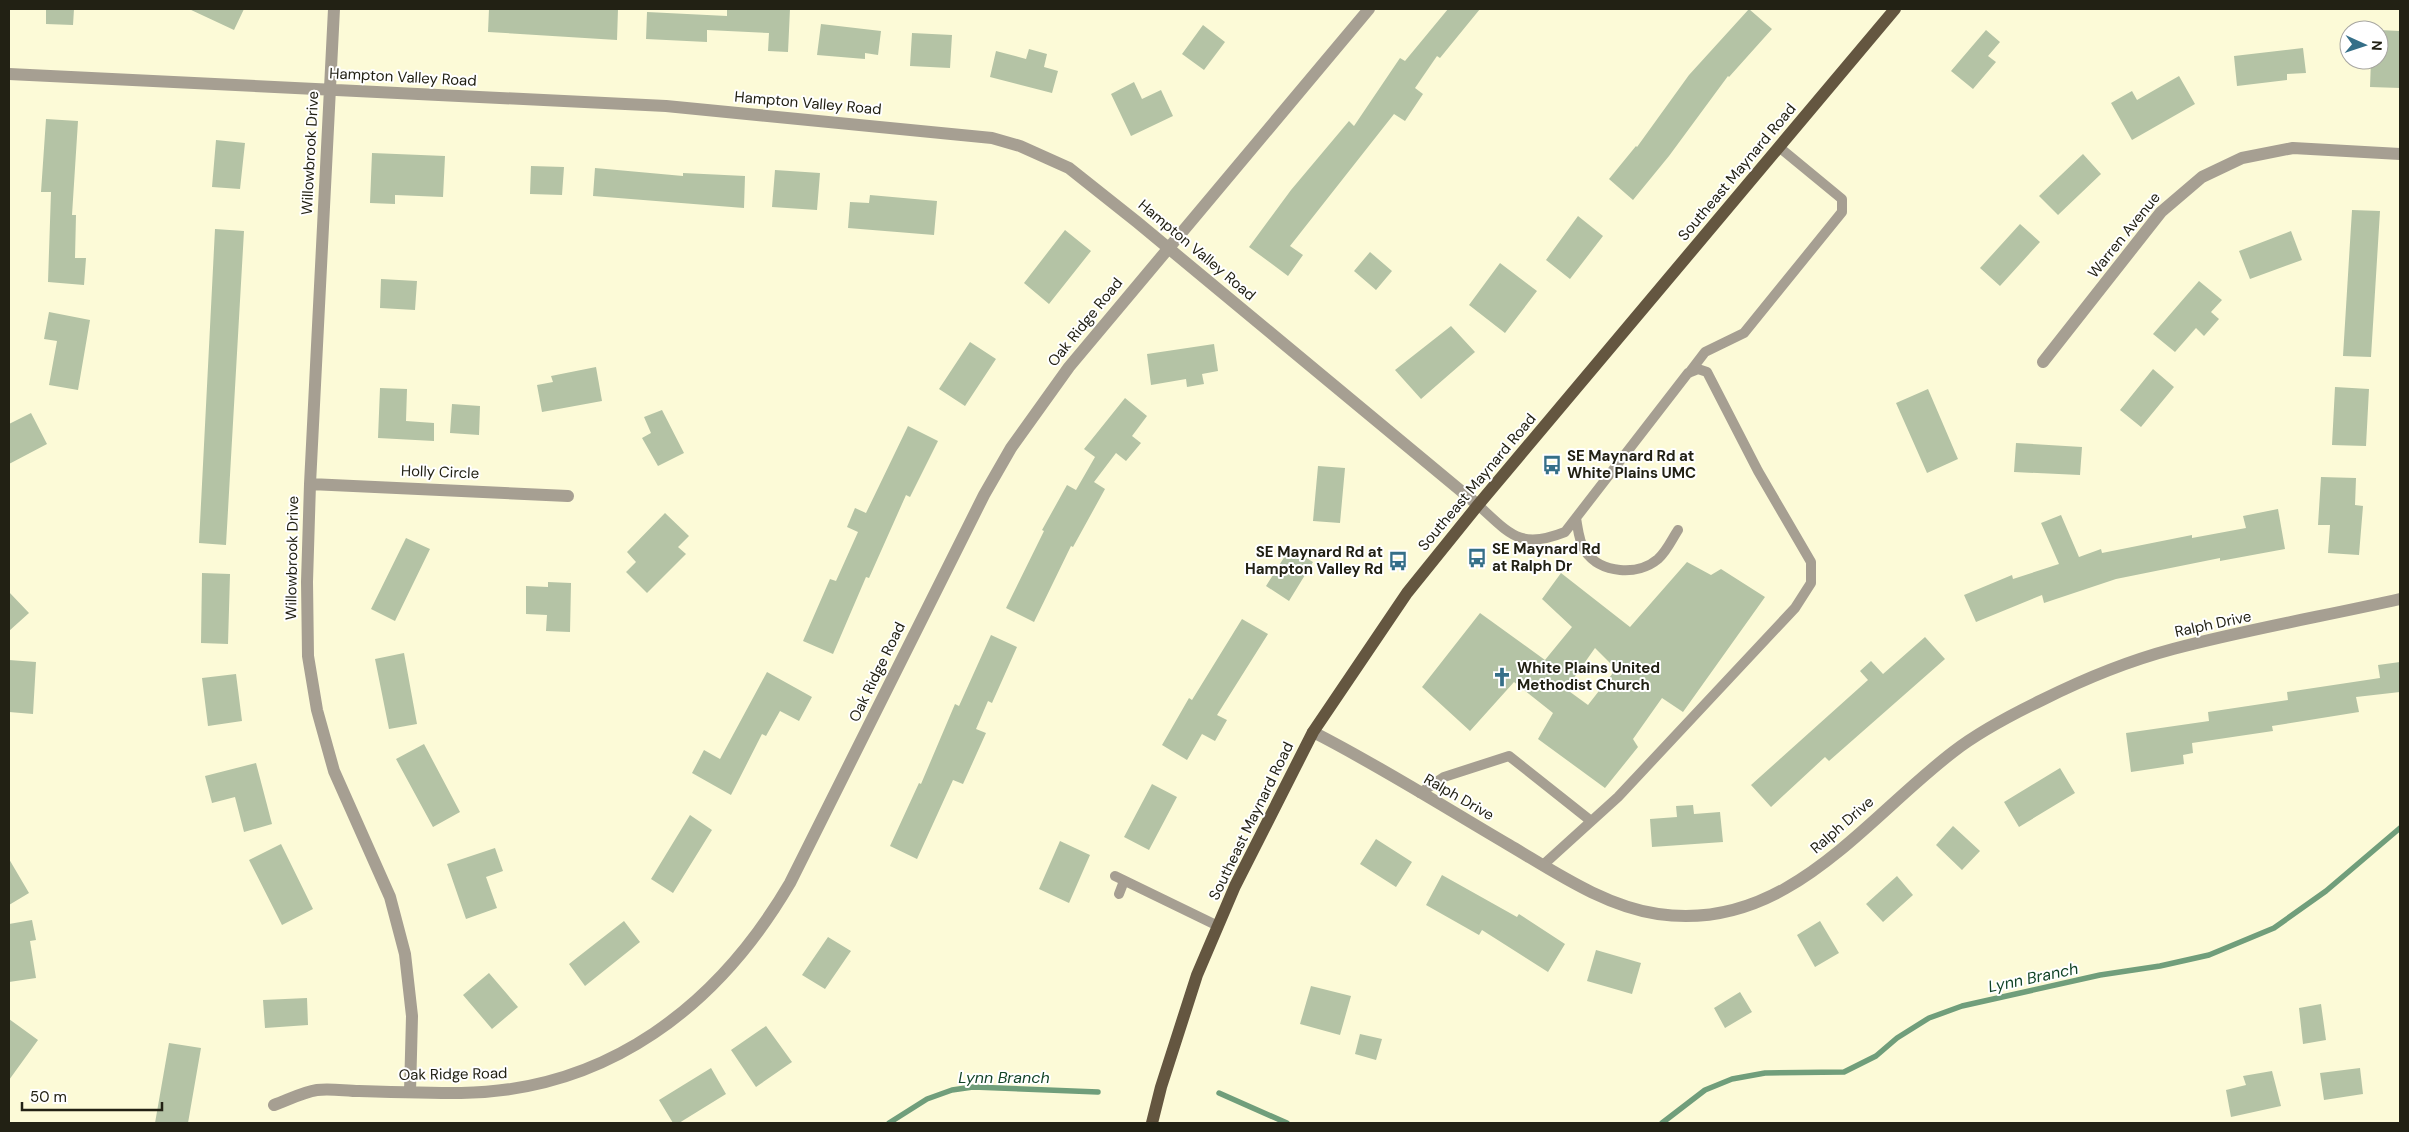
<svg xmlns="http://www.w3.org/2000/svg" width="2409" height="1132" font-family="'DM Sans',sans-serif">
  <style>
    .lines { fill: none; stroke-linecap: round; stroke-linejoin: round }
    .stream { stroke: #709e7b; stroke-width: 5.5 }
    .building { fill: #b4c3a5; fill-rule: evenodd }
    .service { stroke: #a69f92; stroke-width: 10 }
    .minor { stroke: #a69f92; stroke-width: 12 }
    .primary { stroke: #645640; stroke-width: 12 }
    .labels { text-anchor: middle; stroke-width: 4; stroke-linejoin: round; paint-order: stroke }
    .street-label { font-size: 15px; fill: #222114; stroke: #fff }
    .poi-label { font-size: 15px; font-weight: bold; fill: #222114; stroke: #fff; text-anchor: start }
    .water-label { font-size: 16px; font-style: italic; fill: #124427; stroke: #fff }
  </style>
  <rect width="100%" height="100%" fill="#fcfad7"/>
  <g class="lines">
    <path class="stream" d="M1219,1093L1287,1123
      M889,1123L927,1099L952,1090L973,1087L1098,1092
      M1662,1123L1705,1090L1732,1079L1765,1073L1844,1072L1876,1056L1897,1038L1929,1018L1962,1006L2100,975L2160,966L2209,955L2274,928L2326,891L2400,828"/>
  </g>
  <path class="building" d="M46,9H74L73,25L46,24Z
    M189,9H244L234,30Z
    M489,9H618L617,40L488,32Z
    M727,9H790L788,52L768,51L769,33L707,30V42L646,39L647,12L727,16Z
    M1448,9H1480L1440,58L1437,56L1415,88L1423,94L1405,121L1394,114L1290,246L1303,255L1288,276L1249,247L1291,190L1349,121L1354,126L1400,58L1405,61Z
    M1749,9L1772,29L1729,77L1728,76L1669,156L1633,200L1609,179L1636,146L1637,147L1689,75Z
    M821,24L881,31L878,55L865,53V59L817,55Z
    M1203,25L1225,42L1204,70L1182,54Z
    M1986,30L2000,42L1988,56L1996,62L1973,89L1951,71Z
    M2379,30L2400,31V88L2370,87L2371,60H2379Z
    M912,33L952,35L950,68L910,66Z
    M2303,48L2306,73L2287,74V80L2237,86L2234,56Z
    M1029,49L1047,54L1044,67L1058,71L1052,93L990,77L996,51L1026,59Z
    M2179,76L2195,104L2132,140L2111,103L2132,91L2137,100Z
    M1134,82L1142,99L1161,90L1173,116L1131,136L1111,94Z
    M46,119L78,121L72,215H76L75,258H86L84,285L48,282L51,192H41Z
    M216,140L245,143L240,189L212,187Z
    M372,153L445,156L443,197L395,195V204L370,203Z
    M2083,154L2101,174L2058,215L2039,196Z
    M531,166L564,167L562,195L530,194Z
    M595,168L683,176V173L745,176L744,208L593,196Z
    M775,170L820,173L817,210L772,207Z
    M870,195L937,201L934,235L848,228L850,202L869,203Z
    M2352,210L2380,211L2371,357L2343,356Z
    M1578,216L1603,236L1570,279L1546,260Z
    M2020,224L2040,242L2000,286L1980,268Z
    M215,229L244,231L226,545L199,543Z
    M1065,230L1091,251L1049,304L1024,283Z
    M2291,231L2302,260L2250,279L2239,251Z
    M1370,252L1392,271L1376,290L1354,271Z
    M1500,263L1537,291L1505,333L1469,305Z
    M381,279L417,281L415,310L380,308Z
    M2199,281L2222,300L2211,312L2219,319L2204,336L2196,328L2175,352L2153,334Z
    M49,312L90,320L78,390L49,385L57,341L44,339Z
    M1451,326L1475,352L1421,399L1395,370Z
    M970,342L996,359L965,406L939,389Z
    M1214,344L1218,371L1202,374L1204,384L1187,387L1186,379L1151,385L1147,354Z
    M596,367L602,401L542,412L537,385L553,382L551,376Z
    M2153,369L2174,387L2141,427L2120,410Z
    M2335,387L2369,389L2366,446L2332,445Z
    M380,388L407,389L406,421L434,423V441L378,438Z
    M1928,389L1958,459L1927,473L1896,403Z
    M1125,398L1147,416L1132,436L1141,443L1126,461L1116,453L1094,482L1105,489L1073,547L1071,546L1034,622L1006,608L1044,531L1042,530L1067,485L1076,490L1095,457L1084,449Z
    M452,404L480,406L479,435L450,433Z
    M662,410L684,453L658,466L642,438L651,433L644,417Z
    M31,413L47,444L9,464V424Z
    M908,426L938,441L910,497L906,495L869,578L866,577L833,654L803,641L830,579L836,581L858,532L847,527L855,508L866,513Z
    M2016,443L2082,447L2080,475L2014,472Z
    M1318,466L1345,468L1340,523L1313,521Z
    M2321,477L2356,478L2355,505L2363,506L2359,555L2328,553L2330,525H2318Z
    M2278,509L2285,549L2220,561V558L2116,579L2044,603L2042,595L1976,622L1964,595L2012,575L2013,579L2059,564L2041,523L2061,515L2079,557L2101,549L2102,553L2192,535V538L2246,528L2243,516Z
    M665,513L689,536L678,547L686,554L647,593L626,572L636,562L627,552Z
    M406,538L430,549L395,621L371,609Z
    M1290,548L1313,562L1289,601L1266,586Z
    M1687,562L1711,575L1721,569L1765,597L1683,712L1662,698L1633,739L1638,747L1605,788L1538,739L1553,713L1514,682L1470,731L1422,687L1480,613L1545,660L1572,627L1542,599L1561,573L1630,627ZM1595,648L1616,669L1588,705L1566,689Z
    M202,573L230,574L228,644L201,643Z
    M548,582L571,583L570,632L546,631L547,615L526,614V586L548,587Z
    M9,592L29,613L9,631Z
    M1242,619L1268,634L1217,715L1227,720L1215,741L1202,734L1187,760L1162,745L1189,698L1192,700Z
    M991,635L1017,647L992,703L988,701L976,729L986,733L963,784L953,780L917,859L890,846L919,783L921,784L955,704L959,706Z
    M1925,637L1945,659L1829,761L1825,757L1771,807L1751,785L1868,680L1860,671L1871,661L1883,674Z
    M404,653L417,724L389,729L375,659Z
    M9,660L36,662L33,714L9,712Z
    M2400,662V692L2356,697L2359,712L2272,726L2273,731L2192,743L2193,753L2183,755L2184,764L2131,772L2126,733L2209,721L2208,712L2288,700L2287,692L2380,678L2378,665Z
    M767,672L812,697L799,721L780,711L766,736L762,734L731,795L692,773L704,750L720,759Z
    M236,674L242,721L208,726L202,678Z
    M424,744L460,812L433,827L396,759Z
    M256,763L272,824L244,832L235,797L212,803L205,776Z
    M2060,768L2075,793L2019,827L2004,802Z
    M1152,784L1177,797L1149,850L1124,837Z
    M1693,805L1694,814L1720,812L1723,842L1652,847L1650,819L1677,817L1676,806Z
    M690,815L712,830L673,893L651,879Z
    M1953,826L1980,851L1962,870L1936,845Z
    M1376,839L1412,862L1396,887L1360,864Z
    M1060,841L1090,855L1069,903L1039,889Z
    M281,844L313,909L282,925L249,860Z
    M495,848L503,871L486,877L497,908L466,919L447,864Z
    M9,859L29,893L9,905Z
    M1442,875L1517,917L1519,914L1565,944L1548,972L1482,930L1479,935L1426,905Z
    M1897,876L1913,895L1883,922L1866,904Z
    M32,920L36,940L30,941L36,978L9,982V924Z
    M624,921L640,942L585,986L569,964Z
    M1820,921L1839,953L1815,967L1797,935Z
    M828,937L851,951L825,989L802,975Z
    M1596,950L1641,963L1632,994L1587,981Z
    M489,973L518,1007L492,1029L463,995Z
    M1311,986L1351,996L1340,1035L1300,1024Z
    M1740,992L1752,1012L1725,1028L1714,1008Z
    M307,998L308,1025L265,1028L263,1000Z
    M2321,1004L2326,1040L2303,1044L2299,1008Z
    M9,1019L38,1040L9,1080Z
    M766,1026L792,1062L756,1087L731,1050Z
    M1360,1034L1382,1039L1376,1060L1355,1054Z
    M169,1043L201,1048L188,1123H155Z
    M711,1068L726,1094L679,1123H673L659,1100Z
    M2360,1068L2363,1094L2324,1100L2320,1073Z
    M2272,1071L2281,1106L2231,1117L2226,1090L2246,1085L2243,1076Z"/>
  <g class="lines">
    <path class="service" d="M1689,373L1705,352L1744,333L1842,212V199L1779,147
      M1478,505C1510,534 1520,550 1565,532L1688,373L1698,369L1707,372L1758,471L1811,562V583L1795,608L1618,797L1543,865
      M1576,518C1578,529 1579,542 1585,551C1601,574 1638,576 1658,559C1667,551 1672,539 1678,530
      M1420,793L1444,777L1509,756L1591,821
      M1115,876L1218,926
      M1119,894L1124,881"/>
    <path class="minor" d="M334,9L310,484L307,582L308,656L317,710L334,771L390,897L405,954L412,1016L410,1092
      M9,74L666,106L992,138L1020,146L1069,168L1137,222L1478,505
      M2043,362L2161,212L2202,177L2242,158L2293,148L2400,154
      M310,484L568,496
      M1313,732C1380,766 1444,807 1509,845C1555,872 1604,906 1658,914C1786,933 1863,821 1953,752C1980,731 2011,715 2042,700C2084,679 2128,661 2173,649C2248,629 2325,616 2400,599
      M274,1105C288,1100 303,1092 317,1090C330,1088 346,1091 359,1091C393,1092 427,1093 461,1093C608,1091 718,1006 790,883L984,495L1011,448L1069,367L1369,9"/>
    <path class="primary" d="M1152,1123L1161,1087L1197,975L1235,886L1313,732L1407,593L1478,505L1895,9"/>
  </g>
  <defs>
    <symbol id="bus-bare" viewBox="-9 -9 18 18"><path d="M-5-6H5V4H4V6H2V4H-2V6H-4V4H-5ZM-3.5-4V0h7V-4ZM-3.5 1.2v1.5H-2V1.2ZM2 1.2v1.5H3.5V1.2Z" fill="#356f88" stroke="#fff" stroke-width="2.5" paint-order="stroke"/></symbol>
    <symbol id="church-bare" viewBox="-9 -9 18 18"><path d="M-1.2-6h2.4v3.5h3.3v2.4h-3.3V6h-2.4V-.1h-3.3v-2.4h3.3Z" fill="#356f88" stroke="#fff" stroke-width="2.5" paint-order="stroke"/></symbol>
  </defs>
  <g fill-rule="evenodd">
    <use href="#bus-bare" x="1538" y="451" width="28" height="28"/>
    <use href="#bus-bare" x="1463" y="544" width="28" height="28"/>
    <use href="#bus-bare" x="1384" y="547" width="28" height="28"/>
    <use href="#church-bare" x="1488" y="663" width="28" height="28"/>
  </g>
  <g class="labels">
    <g class="street-label">
      <text transform="translate(403 77) rotate(3)" y="5">Hampton Valley Road</text>
      <text transform="translate(808 103) rotate(5)" y="5">Hampton Valley Road</text>
      <text transform="translate(310 153) rotate(-87)" y="5">Willowbrook Drive</text>
      <text transform="translate(1737 172) rotate(-50)" y="5">Southeast Maynard Road</text>
      <text transform="translate(2124 235) rotate(-51)" y="5">Warren Avenue</text>
      <text transform="translate(1197 250) rotate(40)" y="5">Hampton Valley Road</text>
      <text transform="translate(1085 322) rotate(-51)" y="5">Oak Ridge Road</text>
      <text transform="translate(440 472) rotate(2)" y="5">Holly Circle</text>
      <text transform="translate(1477 482) rotate(-50)" y="5">Southeast Maynard Road</text>
      <text transform="translate(292 558) rotate(-89)" y="5">Willowbrook Drive</text>
      <text transform="translate(2213 624) rotate(-12)" y="5">Ralph Drive</text>
      <text transform="translate(877 672) rotate(-64)" y="5">Oak Ridge Road</text>
      <text transform="translate(1459 797) rotate(30)" y="5">Ralph Drive</text>
      <text transform="translate(1251 821) rotate(-64)" y="5">Southeast Maynard Road</text>
      <text transform="translate(1842 825) rotate(-41)" y="5">Ralph Drive</text>
      <text transform="translate(453 1074) rotate(-1)" y="5">Oak Ridge Road</text>
    </g>
    <g class="poi-label">
      <text x="1567" y="461">SE Maynard Rd at<tspan x="1567" dy="17">White Plains UMC</tspan></text>
      <text x="1492" y="554">SE Maynard Rd<tspan x="1492" dy="17">at Ralph Dr</tspan></text>
      <text x="1383" y="557" text-anchor="end">SE Maynard Rd at<tspan x="1383" dy="17">Hampton Valley Rd</tspan></text>
      <text x="1517" y="673">White Plains United<tspan x="1517" dy="17">Methodist Church</tspan></text>
    </g>
    <g class="water-label">
      <text transform="translate(2033 977) rotate(-12)" y="6">Lynn Branch</text>
      <text x="1004" y="1083">Lynn Branch</text>
    </g>
  </g>
  <rect width="2409" height="1132" fill="none" stroke="#222114" stroke-width="20"/>
  <g transform="translate(2364 45) rotate(93)"><circle r="24" fill="#ffffff" stroke="#a7a6a1"/>
  <path d="M0-4L9 19L0 12L-9 19Z" fill="#356f88"/>
  <text y="-8" font-size="14" font-weight="bold" text-anchor="middle" fill="#222114">N</text>
  </g>
  <path d="M22 1102v8h140v-8" fill="none" stroke="#222114" stroke-width="2.5"/>
  <text x="30" y="1102" font-size="15" fill="#222114" stroke="#ffffff" stroke-width="4" paint-order="stroke">50 m</text>
</svg>
